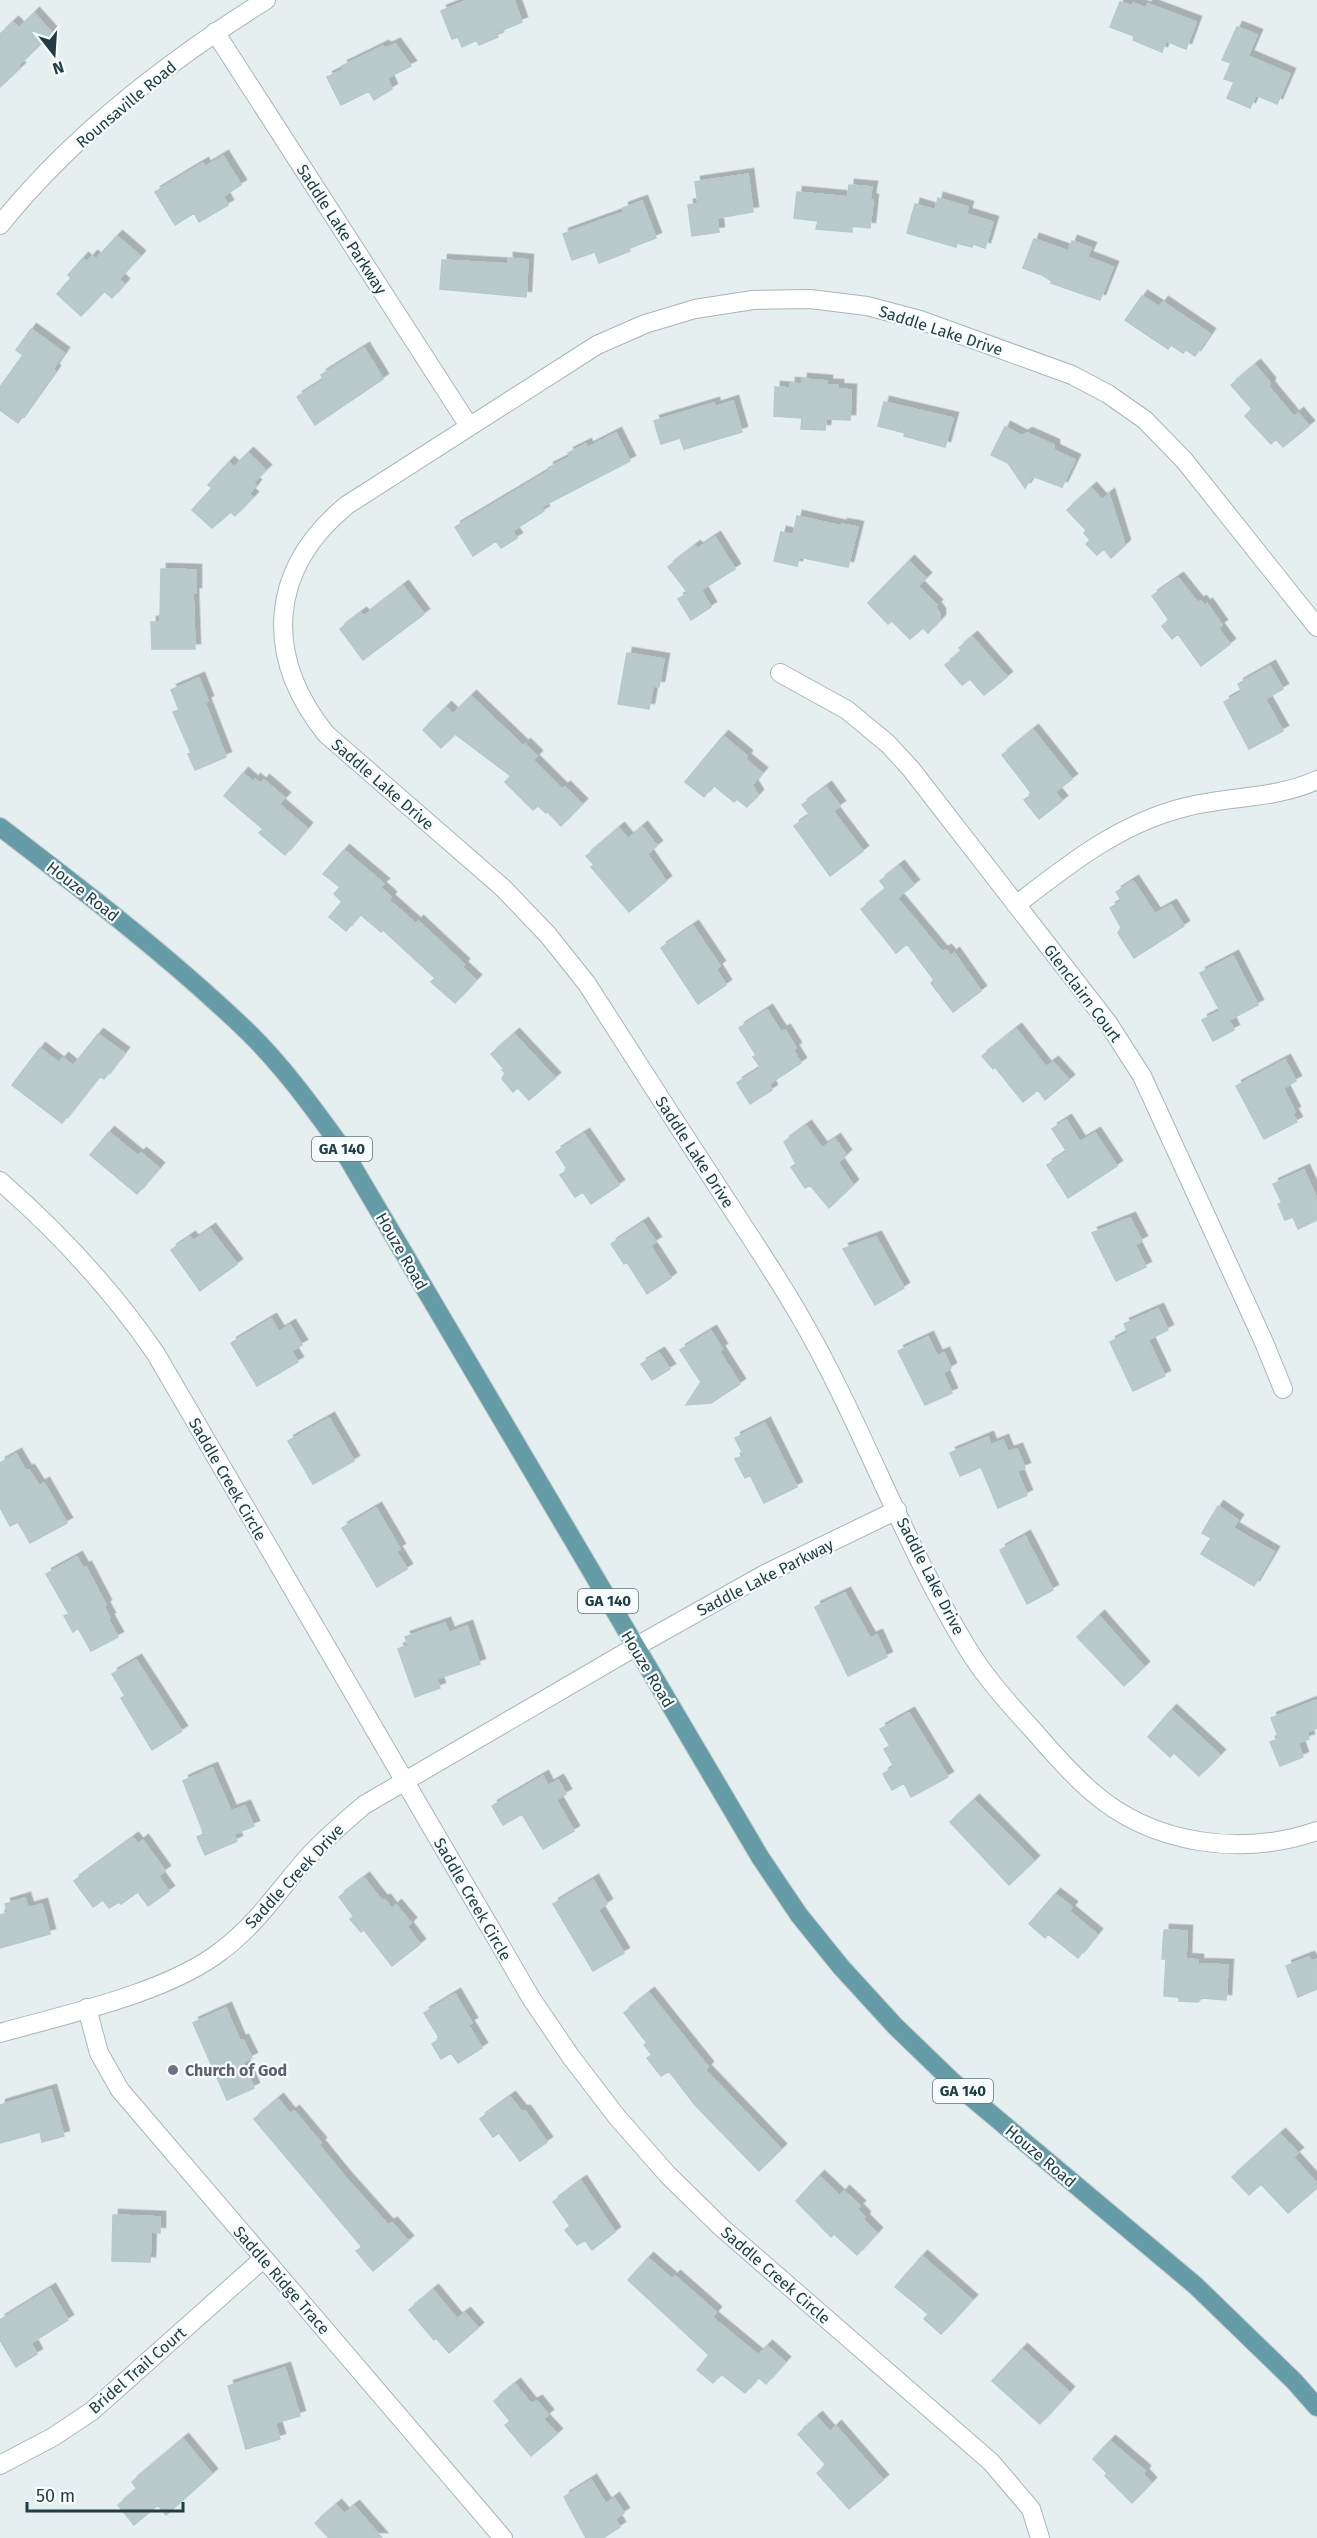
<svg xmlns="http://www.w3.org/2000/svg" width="1317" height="2538" font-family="'Fira Sans',sans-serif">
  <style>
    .building { fill: #bacaca; stroke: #b6c9c9; stroke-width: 1.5; filter: url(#shadow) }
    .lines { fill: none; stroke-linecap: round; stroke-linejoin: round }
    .minor-casing { stroke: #a7b6b8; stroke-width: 20 }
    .primary-casing { stroke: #c1c9ca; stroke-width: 20 }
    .minor { stroke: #fff; stroke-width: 18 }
    .primary { stroke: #669ba8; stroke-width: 18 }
    .worship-dot { fill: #6b7280; stroke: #f6fbfb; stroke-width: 2 }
    .labels { text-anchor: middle; stroke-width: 4.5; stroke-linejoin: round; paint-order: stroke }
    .shield { fill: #f6fbfb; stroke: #62767a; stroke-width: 1.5 }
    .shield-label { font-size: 15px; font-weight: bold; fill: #223d43 }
    .street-label { font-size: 16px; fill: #223d43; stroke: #f6fbfb }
    .worship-label { font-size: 16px; font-weight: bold; fill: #5b616d; stroke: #f6fbfb; text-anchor: start }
  </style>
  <defs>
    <filter id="shadow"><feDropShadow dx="5.5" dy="-5.5" stdDeviation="0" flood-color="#0004"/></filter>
  </defs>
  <rect width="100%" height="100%" fill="#e5efef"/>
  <path class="building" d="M468,0H514L522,22L496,33L498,37L479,45L477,40L462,47L458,37L452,39L441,11Z
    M1120,2L1132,6L1133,3L1146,8L1148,4L1196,22L1186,49L1166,41L1162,52L1133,40L1134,36L1110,27Z
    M34,13L52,33L18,66L20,68L0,87V34L13,22L19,28Z
    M1237,27L1257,35L1248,56L1290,74L1277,104L1256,95L1250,108L1227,98L1234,82L1224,79L1231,63L1222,60Z
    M395,44L411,66L387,78L392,89L374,100L369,91L341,105L327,77L344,69L342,66L383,46L386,48Z
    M223,156L241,185L223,196L228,205L199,222L194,213L175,225L155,192L203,163L205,167Z
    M748,174L753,212L717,218L719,232L692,236L688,205L698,204L695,182Z
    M849,185L872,187L870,199L873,200L870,228L852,226V232L816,229L818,221L794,218L797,192L848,197Z
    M938,198L968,207L966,214L993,222L985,248L973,244L972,247L957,243L956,247L907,233L915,204L935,210Z
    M642,201L656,238L629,248L630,251L599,263L595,252L572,260L563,234L624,212L623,208Z
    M117,236L140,256L119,279L124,284L112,298L104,291L81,316L57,294L71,278L68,275L83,258L87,262L92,256L96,259Z
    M1034,239L1068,251L1072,241L1091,248L1087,257L1113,267L1100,300L1051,283L1052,281L1042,275L1023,268Z
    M508,258L528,260L526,297L440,289L442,260L508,264Z
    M1142,296L1159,307L1163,302L1210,334L1195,356L1186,350L1183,353L1171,345L1168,349L1125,320Z
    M31,329L64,353L53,369L55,371L18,423L0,410V387L23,355L16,350Z
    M364,348L383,379L315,425L297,397L324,380L321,375Z
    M1255,365L1270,383L1269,387L1294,417L1298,413L1309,426L1283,447L1276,439L1271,444L1245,416L1252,409L1231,385Z
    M802,379L827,381V385H838V389L851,390L850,420L826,419L825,430L801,429L802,418L774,416L775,387L790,388V383L802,384Z
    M733,401L742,432L684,449L680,438L661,444L654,421L714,403L715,407Z
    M884,402L953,418L945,447L904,436L905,433L878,426Z
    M1005,427L1022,436L1027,433L1054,445V450L1075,460L1062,487L1032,476L1025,488L1008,463L991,455Z
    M616,433L630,461L541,507L544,511L512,531L517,538L501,548L496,541L473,556L455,527L549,471L548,468L570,457L568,453L586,444L587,448Z
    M248,453L266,470L253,483L256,485L249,494L253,497L235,516L231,512L212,528L192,510L212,488L208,485L229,462L234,467Z
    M1091,488L1102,500L1109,494L1125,545L1111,558L1104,549L1097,555L1086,544L1090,540L1084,533L1086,530L1067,510Z
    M797,516L841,526L842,524L858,527L848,567L799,557L797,566L774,561L781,532L793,535Z
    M715,537L735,569L701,590L711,607L691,620L678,599L688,593L668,567L695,546L697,549Z
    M909,561L926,578L918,586L937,605L935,607L940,614V620L928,633L923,628L910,639L892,621L888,624L868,603Z
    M161,569L196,570V593H193L195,649H152L151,622H160Z
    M1178,578L1198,603L1201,601L1205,606L1207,604L1222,625L1218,628L1230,644L1201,666L1178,634L1172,639L1162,626L1169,620L1152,596Z
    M403,586L424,614L363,660L340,629L361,613L364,616Z
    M972,637L1007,677L984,695L970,679L962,685L945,665L962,651L959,648Z
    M627,653L664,659L659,687L653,686L649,709L618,704Z
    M1270,666L1283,689L1265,699L1283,731L1249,749L1224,702L1242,692L1238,684Z
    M199,678L208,701L205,703L226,757L195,770L188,754L191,753L173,712L179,710L171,690Z
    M471,696L523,746L525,744L537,756L533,760L562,789L565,787L582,804L561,826L547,811L546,813L538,806L533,810L505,782L511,776L455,734L441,748L423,730L446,707L453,714Z
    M1033,730L1072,779L1055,792L1062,801L1039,819L1024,800L1032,794L1002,755Z
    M723,736L747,756L745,759L762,773L752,785L758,795L747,807L737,799L734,802L713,785L704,797L685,782Z
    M243,773L253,782L255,779L261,784L264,780L285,798L279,804L307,828L285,855L259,833L263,829L224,796Z
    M826,787L840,806L833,811L863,851L830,876L794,826L810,815L802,805Z
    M642,827L657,846L647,854L666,881L629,912L591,867L594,865L586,856L619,828L628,839Z
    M344,850L384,884L380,887L391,897L389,900L416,924L418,921L464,964L462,967L476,980L455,1003L431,982L435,978L383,930L381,932L360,914L346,931L329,917L342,902L334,894L340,887L323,874Z
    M899,866L914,885L897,898L942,952L946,950L951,956L954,953L981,991L953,1012L931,983L934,980L907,944L896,953L861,909L886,889L880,881Z
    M1133,881L1155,914L1171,905L1184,926L1134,958L1118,933L1121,927L1110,908L1122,901L1116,892Z
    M693,926L720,966L716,969L726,985L698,1004L661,948Z
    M1233,956L1258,1005L1229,1020L1234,1030L1213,1041L1202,1020L1220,1011L1200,973Z
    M767,1010L781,1032L785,1030L796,1048L793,1050L801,1063L769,1084L772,1090L750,1104L737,1083L761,1068L753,1057L756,1055L739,1028Z
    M1016,1029L1046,1067L1053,1062L1069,1080L1045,1100L1038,1090L1023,1102L995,1067L993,1069L982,1056Z
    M98,1034L124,1053L104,1079L99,1076L62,1123L12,1085L40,1048L59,1063L63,1058L73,1066Z
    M514,1034L555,1078L529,1100L518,1088L513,1092L502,1079L505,1073L502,1070L504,1069L491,1054Z
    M1285,1060L1296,1081L1283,1088L1295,1112L1292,1113L1297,1122L1264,1139L1236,1086Z
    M1066,1120L1080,1142L1095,1133L1117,1166L1068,1198L1047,1165L1067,1152L1052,1129Z
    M806,1126L822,1148L835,1139L846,1155L838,1163L853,1185L829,1208L810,1185L805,1188L791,1167L796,1164L784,1142Z
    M109,1132L138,1156L141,1153L159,1168L137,1194L90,1155Z
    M584,1134L619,1185L591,1204L583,1192L575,1197L560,1175L568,1170L556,1152Z
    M1304,1170L1317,1199V1220L1298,1229L1293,1217L1285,1220L1278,1204L1282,1203L1273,1184Z
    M1130,1218L1142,1241L1135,1245L1146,1267L1116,1281L1092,1233Z
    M643,1223L656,1242L650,1246L671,1278L647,1294L627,1262L624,1264L611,1244Z
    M210,1229L237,1264L200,1291L171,1250L190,1237L193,1241Z
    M876,1237L904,1288L875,1305L843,1249Z
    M1158,1309L1168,1330L1148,1340L1165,1376L1133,1391L1110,1342L1128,1333L1124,1324Z
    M271,1319L279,1332L290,1325L302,1345L291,1351L298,1362L257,1386L231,1343Z
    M711,1331L722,1349L719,1351L740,1384L711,1403L686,1405L701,1382L680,1350Z
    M928,1337L937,1356L944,1353L951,1368L943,1373L952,1393L925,1405L898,1351Z
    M659,1353L670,1369L652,1380L641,1364Z
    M329,1418L354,1461L313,1484L288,1441Z
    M765,1423L797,1487L764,1503L750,1475L745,1478L735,1459L744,1456L735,1438Z
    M988,1437L991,1445L1003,1440L1008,1452L1017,1449L1025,1468L1017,1471L1027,1495L998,1508L981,1467L960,1476L950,1453Z
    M16,1454L26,1471L29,1470L39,1486L44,1483L67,1523L30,1543L18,1522L10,1526L0,1507V1463Z
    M1218,1506L1238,1520L1233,1528L1274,1552L1254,1586L1201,1554L1211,1538L1202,1533Z
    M376,1508L400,1549L396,1551L407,1569L377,1587L342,1528Z
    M1025,1536L1053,1590L1027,1604L1000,1550Z
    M77,1557L83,1568L86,1567L106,1605L104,1607L110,1618L108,1619L118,1637L91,1651L78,1628L73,1632L64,1616L69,1614L46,1574Z
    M845,1593L870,1638L877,1635L887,1657L848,1676L815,1607Z
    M1099,1616L1144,1667L1124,1686L1077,1637Z
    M445,1623L449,1633L467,1626L480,1664L437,1679L440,1688L415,1697L398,1649L408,1645L405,1637Z
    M136,1660L182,1731L152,1750L121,1698L125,1696L112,1674Z
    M1317,1700V1728L1307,1732L1309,1739L1298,1743L1303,1757L1280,1766L1270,1742L1279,1739L1271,1718Z
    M1171,1710L1220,1755L1199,1776L1174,1753L1170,1757L1148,1737Z
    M909,1713L948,1777L911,1797L904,1783L892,1790L883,1774L894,1767L884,1749L890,1746L880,1729Z
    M212,1768L231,1811L245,1806L254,1826L234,1834L237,1841L205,1855L197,1837L204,1834L183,1781Z
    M543,1776L548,1786L558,1780L566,1794L556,1800L574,1831L543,1849L522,1814L503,1825L492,1806Z
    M974,1800L1034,1861L1009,1885L950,1822Z
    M133,1838L138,1844L143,1840L165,1871L158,1876L169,1891L148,1906L138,1892L121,1904L119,1902L109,1908L103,1900L93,1907L74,1881Z
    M364,1878L382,1901L385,1900L392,1909L396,1905L411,1923L407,1927L420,1944L392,1966L364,1930L361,1932L350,1919L354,1917L339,1897Z
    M593,1880L607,1904L598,1910L624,1953L593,1971L553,1904Z
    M1055,1894L1072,1907L1069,1911L1097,1934L1078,1958L1048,1934L1045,1938L1029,1924Z
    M25,1898L28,1908L42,1904L50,1934L0,1948V1915L8,1913L5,1904Z
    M1164,1930L1187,1931L1186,1959L1198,1960V1964L1228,1965L1226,2000L1202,1998L1198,2002L1179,2001V1997L1164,1996L1166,1959H1162Z
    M1309,1957L1311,1961L1317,1959V1989L1298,1997L1286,1966Z
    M649,1993L708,2067L705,2070L781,2149L759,2171L695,2105L669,2071L661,2076L647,2058L652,2055L644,2045L647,2043L624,2013Z
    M455,1994L472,2023L468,2025L482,2048L458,2063L451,2053L441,2059L432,2044L440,2039L424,2013Z
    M226,2008L240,2041L243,2040L252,2058L243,2062L254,2088L227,2100L193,2023Z
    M51,2090L64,2136L42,2142L40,2132L0,2143V2105Z
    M510,2097L521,2111H525L547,2142L520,2161L499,2133L493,2137L480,2119Z
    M278,2099L290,2114L294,2111L321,2143L319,2145L345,2177L388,2225L392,2223L408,2241L373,2271L356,2251L362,2247L254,2119Z
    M1280,2134L1298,2153L1293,2157L1317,2184V2188L1288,2213L1261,2184L1249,2195L1232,2177Z
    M819,2176L840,2196L844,2191L860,2206L857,2209L865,2217L863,2219L877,2233L857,2255L834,2234L831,2237L796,2201Z
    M581,2181L615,2232L592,2250L585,2240L577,2245L565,2230L570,2226L553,2202Z
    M113,2215L160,2217V2233L151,2232L150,2262L112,2261Z
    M922,2256L972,2300L941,2334L924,2319L928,2314L895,2287Z
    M648,2258L672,2279L675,2276L716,2312L712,2317L758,2355L767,2346L785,2362L766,2384L758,2377L745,2393L721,2374L713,2383L697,2370L709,2355L628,2280Z
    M50,2289L68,2320L31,2343L37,2354L16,2367L0,2340V2320Z
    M433,2290L457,2319L465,2313L478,2328L449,2353L436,2338L434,2340L409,2310Z
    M1022,2349L1069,2392L1040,2424L992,2381Z
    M285,2368L300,2416L275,2423L280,2439L246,2449L228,2386Z
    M515,2384L531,2404L537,2401L548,2415L543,2419L557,2434L531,2456L505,2425L510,2421L494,2401Z
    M817,2417L830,2432L836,2426L883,2480L849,2509L817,2473L826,2465L798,2434Z
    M183,2439L212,2474L166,2515L158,2505L134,2525L118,2505L137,2489L132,2482Z
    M1110,2441L1145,2471L1143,2474L1151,2483L1132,2503L1105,2476L1107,2473L1093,2459Z
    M591,2480L606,2504L614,2498L624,2513L615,2519L620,2527L603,2538H586L564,2497Z
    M336,2505L344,2514L354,2506L382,2538H329L315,2523Z"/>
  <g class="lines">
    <defs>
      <path id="minor" d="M215,32L469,426
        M0,225C73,134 168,61 266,0
        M1317,627L1184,460L1145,420L1108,394L1072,375L920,320L867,306L810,299L753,300L695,309L645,324L597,345L347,505C269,569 263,655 326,734L503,888L548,935L587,984C633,1056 680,1129 727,1201C751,1238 776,1275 798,1313C861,1420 901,1539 966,1646C984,1676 1009,1704 1033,1730C1051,1751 1070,1773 1091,1791C1152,1845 1242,1857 1317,1831
        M780,673L847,710L888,744L911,769L1108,1023L1142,1076L1263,1340L1283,1389
        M1016,905C1069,864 1120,823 1186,807C1229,796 1276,799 1317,780
        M0,1181C57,1231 113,1291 156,1354L531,1998L571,2057L617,2117L667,2174L721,2227L991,2462L1031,2509L1040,2538
        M87,2008L99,2053L120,2090L503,2538
        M0,2033C67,2014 167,1993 221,1951C256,1925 279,1890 307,1858C325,1838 344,1822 364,1805L635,1647L765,1574L897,1510
        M0,2465L53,2437L92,2411L263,2259"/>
      <path id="primary" d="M0,827C85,892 170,957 247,1031C282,1065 311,1105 340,1145L760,1857L799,1915L841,1967L895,2026L953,2082L1196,2286L1294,2381L1317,2407"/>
    </defs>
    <use href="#minor" class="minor-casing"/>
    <use href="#primary" class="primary-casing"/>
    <use href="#minor" class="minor"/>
    <use href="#primary" class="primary"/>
  </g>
  <circle class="worship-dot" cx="173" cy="2070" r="6"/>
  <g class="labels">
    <g class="shield">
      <rect x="312" y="1137" width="60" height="24" rx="4.5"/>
      <rect x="578" y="1589" width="60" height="24" rx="4.5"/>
      <rect x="933" y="2079" width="60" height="24" rx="4.5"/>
    </g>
    <g class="shield-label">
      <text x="342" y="1154">GA 140</text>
      <text x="608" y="1606">GA 140</text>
      <text x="963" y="2096">GA 140</text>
    </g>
    <g class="street-label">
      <text transform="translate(126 104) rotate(-40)" y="6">Rounsaville Road</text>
      <text transform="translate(342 229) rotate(57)" y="6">Saddle Lake Parkway</text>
      <text transform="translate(941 330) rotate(18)" y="6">Saddle Lake Drive</text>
      <text transform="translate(383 784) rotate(41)" y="6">Saddle Lake Drive</text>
      <text transform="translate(83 891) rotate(38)" y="6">Houze Road</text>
      <text transform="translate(1083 993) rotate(53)" y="6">Glenclairn Court</text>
      <text transform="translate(695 1152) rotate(57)" y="6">Saddle Lake Drive</text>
      <text transform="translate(402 1251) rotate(60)" y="6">Houze Road</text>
      <text transform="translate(228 1479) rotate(60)" y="6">Saddle Creek Circle</text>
      <text transform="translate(931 1576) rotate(63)" y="6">Saddle Lake Drive</text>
      <text transform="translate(765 1577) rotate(-27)" y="6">Saddle Lake Parkway</text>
      <text transform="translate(648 1669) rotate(59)" y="6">Houze Road</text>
      <text transform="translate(294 1876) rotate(-47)" y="6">Saddle Creek Drive</text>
      <text transform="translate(473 1899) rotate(60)" y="6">Saddle Creek Circle</text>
      <text transform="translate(1041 2156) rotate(40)" y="6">Houze Road</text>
      <text transform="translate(776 2275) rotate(41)" y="6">Saddle Creek Circle</text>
      <text transform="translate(282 2280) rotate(49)" y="6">Saddle Ridge Trace</text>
      <text transform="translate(137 2370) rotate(-41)" y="6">Bridel Trail Court</text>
    </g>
    <g class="worship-label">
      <text x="185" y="2076">Church of God</text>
    </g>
  </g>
  <g transform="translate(54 54) rotate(163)" stroke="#f6fbfb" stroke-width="4.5" paint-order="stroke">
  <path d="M0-4.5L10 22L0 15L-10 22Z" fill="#223d43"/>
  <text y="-9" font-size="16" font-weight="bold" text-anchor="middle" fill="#223d43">N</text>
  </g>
  <path d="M27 2502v9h156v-9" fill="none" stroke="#223d43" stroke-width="3"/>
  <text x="36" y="2502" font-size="18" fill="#223d43" stroke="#f6fbfb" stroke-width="4.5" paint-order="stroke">50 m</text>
</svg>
